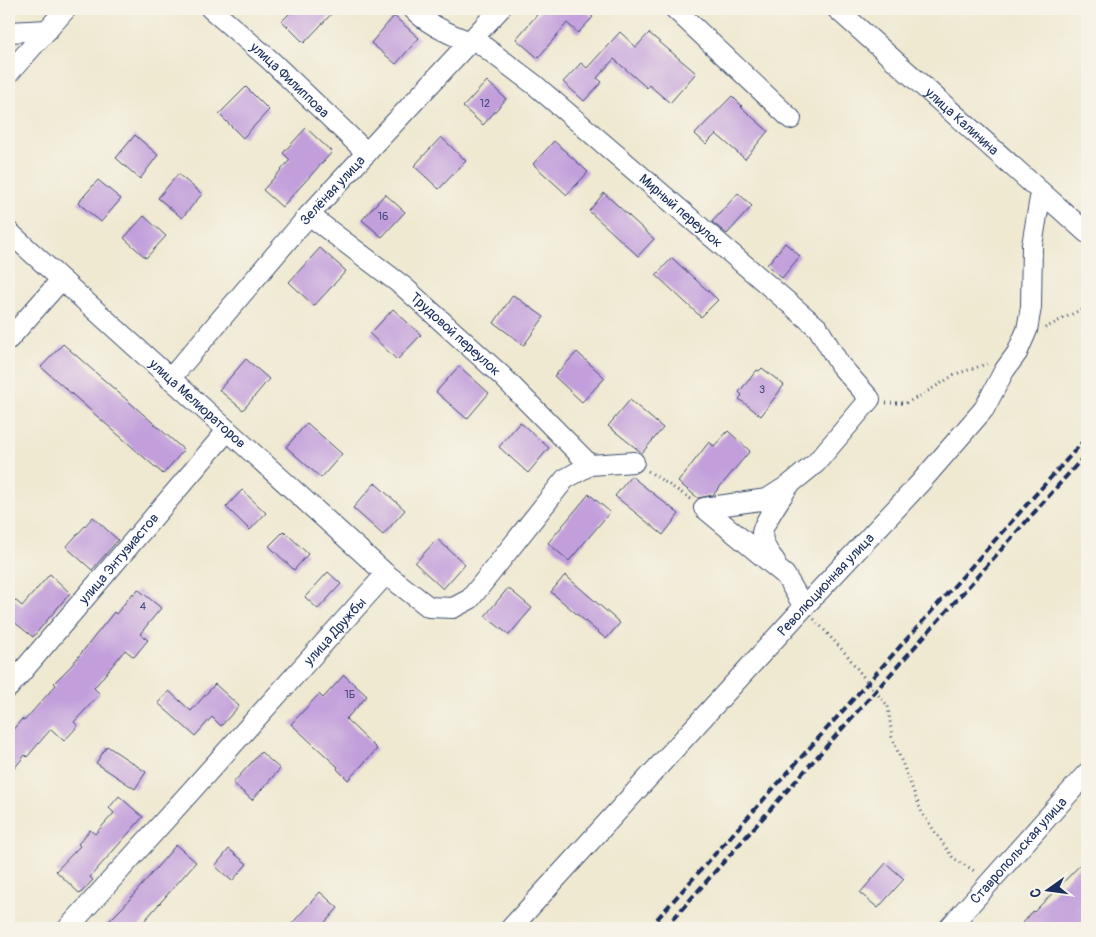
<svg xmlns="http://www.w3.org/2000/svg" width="1096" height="937" font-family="Pangolin,sans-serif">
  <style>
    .building { fill: #c29fdb }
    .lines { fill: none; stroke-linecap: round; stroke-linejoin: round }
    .minor-casing { stroke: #3b4b6f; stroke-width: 22 }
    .path { stroke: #3b4b6f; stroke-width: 3; stroke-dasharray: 1 4; stroke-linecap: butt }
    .minor { stroke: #fff; stroke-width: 20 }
    .rail { stroke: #1b2f5e; stroke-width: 4; stroke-dasharray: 8 4; stroke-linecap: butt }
    .labels { text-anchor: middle; stroke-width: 4; stroke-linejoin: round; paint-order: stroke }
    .number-label { font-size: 11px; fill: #454b7d }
    .street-label { font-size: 14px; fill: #1b2f5e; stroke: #f7f3e8 }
  </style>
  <rect width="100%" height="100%" fill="#f7f3e8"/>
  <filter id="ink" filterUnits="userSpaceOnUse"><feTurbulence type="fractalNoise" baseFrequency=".02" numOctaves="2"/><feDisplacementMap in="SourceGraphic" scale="10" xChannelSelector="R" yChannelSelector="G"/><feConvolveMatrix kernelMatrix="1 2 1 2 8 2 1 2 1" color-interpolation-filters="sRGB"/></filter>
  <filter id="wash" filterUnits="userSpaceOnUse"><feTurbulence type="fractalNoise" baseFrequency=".0096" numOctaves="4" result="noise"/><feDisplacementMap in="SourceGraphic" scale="20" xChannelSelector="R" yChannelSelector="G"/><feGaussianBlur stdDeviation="1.12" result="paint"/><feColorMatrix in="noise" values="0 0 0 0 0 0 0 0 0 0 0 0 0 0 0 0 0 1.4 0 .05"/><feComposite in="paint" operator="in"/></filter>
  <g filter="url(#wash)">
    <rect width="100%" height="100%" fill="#efe9d1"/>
    <g id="blocks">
      <path class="building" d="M294,9H336L304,43L282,21Z
        M542,9H583L593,17L578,33L567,23L538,58L516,39Z
        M394,16L419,38L396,64L371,43Z
        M620,32L636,47L649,33L696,73L670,103L649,85L647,88L614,59L597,78L602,82L584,101L563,82L581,63L587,68Z
        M487,81L506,99L483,125L463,107Z
        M246,87L269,110L243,138L219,114Z
        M732,96L742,106L741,107L768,131L745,159L716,134L706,144L695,134Z
        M306,128L332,152L282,207L263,190L290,160L283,153Z
        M135,135L158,155L140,179L116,158Z
        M441,137L466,161L439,189L414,166Z
        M554,141L588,172L567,195L533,164Z
        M178,174L202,194L182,218L158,198Z
        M98,180L121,199L101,222L78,203Z
        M604,193L654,239L638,256L589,211Z
        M738,193L752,206L727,234L712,222Z
        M385,194L405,212L382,237L362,220Z
        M144,216L166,236L146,258L124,238Z
        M785,243L800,256L782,278L767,265Z
        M320,248L346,271L314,306L289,282Z
        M672,258L718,300L701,317L656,275Z
        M513,295L544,317L524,345L494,323Z
        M393,309L421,335L397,360L370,334Z
        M63,344L184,450L163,474L41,367Z
        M577,352L605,378L582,402L554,376Z
        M246,359L269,379L243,410L219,390Z
        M459,366L489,393L467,419L436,392Z
        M762,368L784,385L761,416L739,399L742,395L739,392L757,370L759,371Z
        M630,400L663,428L642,453L608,426Z
        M520,422L549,448L528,473L499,447Z
        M307,423L342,454L321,478L286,447Z
        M728,431L750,451L713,495L698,498L678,482L709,442L714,446Z
        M631,476L679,514L663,535L615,496Z
        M375,483L405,510L383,535L353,508Z
        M242,490L266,513L250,530L226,507Z
        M589,494L610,512L569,561L548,543Z
        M93,517L118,540L92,570L66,547Z
        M284,531L308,554L294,570L269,546Z
        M437,539L465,564L443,589L415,563Z
        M328,572L341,584L318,609L305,597Z
        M50,574L70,593L33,637L9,618V595L22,606Z
        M565,575L620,623L606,639L551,592Z
        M508,588L532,608L509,635L485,616Z
        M138,589L161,608L140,634L148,640L134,657L125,650L94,688L100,694L74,722L78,726L64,741L51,729L27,757L25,755L9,775V734L22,719L24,721L56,685L54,683L71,666L114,612L116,614L133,593L134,595Z
        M344,675L367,696L346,719L377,749L348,780L337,769L338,767L291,724L319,694L323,698Z
        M215,684L239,706L221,726L212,717L195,736L158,703L169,691L191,711Z
        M107,746L146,772L135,789L96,763Z
        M261,752L280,769L252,800L233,783Z
        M119,796L143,817L90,877L93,880L80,894L56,871L80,846L78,844L90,830L95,834L114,813L109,808Z
        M176,845L196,862L138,928H102L123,907Z
        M229,849L247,864L232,881L215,866Z
        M1087,858V928H1019L1033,911L1034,912Z
        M886,863L904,879L878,908L860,893Z
        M320,892L338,908L320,928H288Z"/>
    </g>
  </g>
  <g filter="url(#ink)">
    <use href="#blocks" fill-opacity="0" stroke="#3b4b6f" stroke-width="1"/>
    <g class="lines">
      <defs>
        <g id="minor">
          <path id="s1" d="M211,9L270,60L367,153"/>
          <path d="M413,9C428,25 451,35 471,42"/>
          <path d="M675,9L791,119"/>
          <path id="s2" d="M837,9L1087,233"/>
          <path d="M9,32L48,30"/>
          <path id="s3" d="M474,39L535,85L818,328L840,365L870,399L816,463L789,485L767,499L704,508L785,575L804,607"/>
          <path d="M9,73L66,9"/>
          <path id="s4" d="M309,215L404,287L502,376L590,465"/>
          <path id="s5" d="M9,232L386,574"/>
          <path d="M9,339L61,280"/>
          <path id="s6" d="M170,379L309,215L500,9"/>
          <path d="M775,561C769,554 762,544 762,533C763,523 781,498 787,488"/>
          <path id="s7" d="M9,687L227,431"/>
          <path id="s8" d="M68,928L386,574L429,607L453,608L470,599L565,479L590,465L634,462"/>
          <path id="s9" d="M511,928L804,607L920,483L984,409L1004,371L1017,353L1027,330L1031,307L1032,245L1041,192"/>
          <path id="s10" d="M949,928L1087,773"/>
        </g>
      </defs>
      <use href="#minor" class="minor-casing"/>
      <path class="path" d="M83,14L88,9
        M9,100L18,89
        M1045,328L1078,311L1087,309
        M886,403H906L920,396L956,374L987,364
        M648,471L691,499
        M814,619L847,655L868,683L888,706L892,737L922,813L953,858L976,872"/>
      <use href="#minor" class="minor"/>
      <path class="rail" d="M649,928L1087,437
        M665,928L1087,453"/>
    </g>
  </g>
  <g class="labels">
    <g class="number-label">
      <text x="485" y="107">12</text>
      <text x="383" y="220">16</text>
      <text x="762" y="393">3</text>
      <text x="143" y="610">4</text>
      <text x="350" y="698">1Б</text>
    </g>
    <g class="street-label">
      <text dy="5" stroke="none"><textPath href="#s1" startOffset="106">улица Филиппова</textPath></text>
      <text dy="5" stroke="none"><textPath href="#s2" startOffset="168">улица Калинина</textPath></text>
      <text dy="5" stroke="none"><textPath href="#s6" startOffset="249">Зелёная улица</textPath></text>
      <text dy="5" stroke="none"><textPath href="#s3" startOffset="269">Мирный переулок</textPath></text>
      <text dy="5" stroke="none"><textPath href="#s4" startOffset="189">Трудовой переулок</textPath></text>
      <text dy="5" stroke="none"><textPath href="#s5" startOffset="255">улица Мелиораторов</textPath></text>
      <text dy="5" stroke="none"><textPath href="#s7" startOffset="169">улица Энтузиастов</textPath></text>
      <text dy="5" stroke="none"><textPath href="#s9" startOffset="466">Революционная улица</textPath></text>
      <text dy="5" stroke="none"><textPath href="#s8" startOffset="399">улица Дружбы</textPath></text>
      <text dy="5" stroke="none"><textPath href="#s10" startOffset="104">Ставропольская улица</textPath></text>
    </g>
  </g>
  <rect width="1096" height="937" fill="none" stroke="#f7f3e8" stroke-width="30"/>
  <g transform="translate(1048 890) rotate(256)" stroke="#f7f3e8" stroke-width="4" paint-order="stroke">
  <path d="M0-4L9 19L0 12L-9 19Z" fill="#1b2f5e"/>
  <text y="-8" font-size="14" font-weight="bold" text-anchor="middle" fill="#1b2f5e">С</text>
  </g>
</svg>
